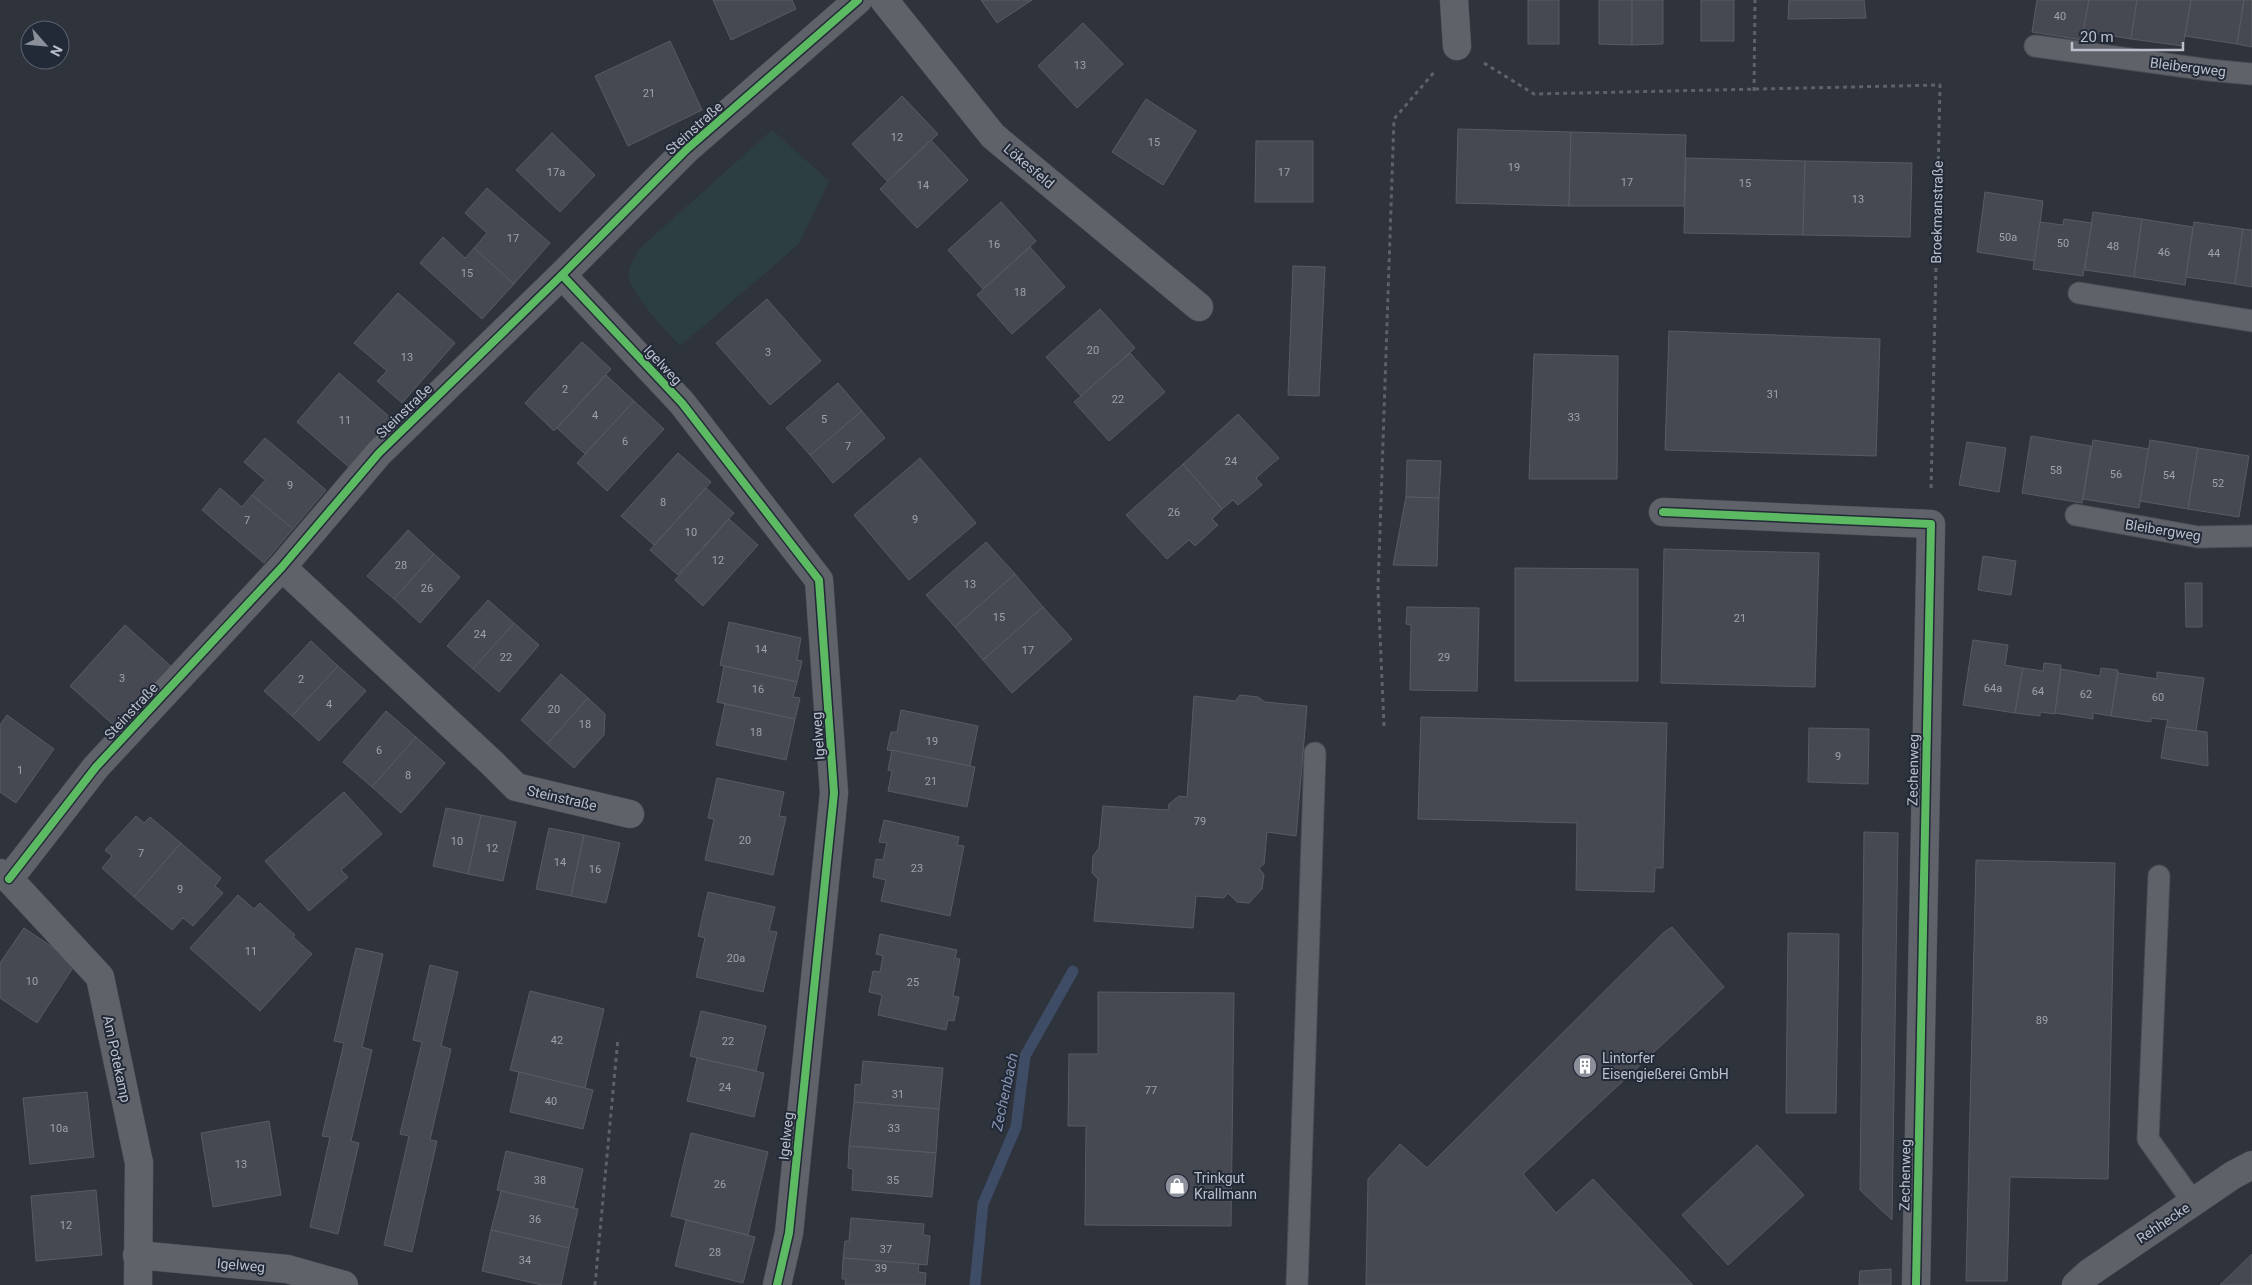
<svg xmlns="http://www.w3.org/2000/svg" width="2252" height="1285" viewBox="0 0 2252 1285" font-family="Roboto,sans-serif">
<style>
.green{fill:#2d3e42}
.lines{fill:none;stroke-linecap:round;stroke-linejoin:round}
.stream{stroke:#3f4c65;stroke-width:11}
.building{fill:#464951;stroke:#585b63}
.lane-casing{stroke:#4b4e55;stroke-width:23}
.street-casing{stroke:#4b4e55;stroke-width:29}
.secondary-casing{stroke:#4b4e55;stroke-width:29}
.path{stroke:#5d6267;stroke-width:3;stroke-dasharray:4 4;stroke-linecap:butt}
.lane{stroke:#60626a;stroke-width:21}
.street{stroke:#60626a;stroke-width:28}
.secondary{stroke:#5e6168;stroke-width:28}
.cycleway-casing{stroke:#222937;stroke-width:11}
.cycleway{stroke:#5cba63;stroke-width:8}
.labels{text-anchor:middle;stroke-width:4;stroke-linejoin:round;paint-order:stroke}
.number-label{font-size:11px;fill:#9ea2ac}
.street-label{font-size:14px;fill:#bbc0cb;stroke:#222937}
.poi-label{font-size:14px;fill:#bbc0cb;stroke:#222937;text-anchor:start}
.water-label{font-size:15px;font-style:italic;fill:#8593b0;stroke:#222937}
</style>
<rect width="100%" height="100%" fill="#2f333c"/>
<path class="green" d="M772,130L829,181L799,244L680,346C666,330 634,298 629,278C627,268 635,257 639,249Z"/>
<g class="lines">
<path class="stream" d="M975,1285L983,1204L1016,1127L1025,1056L1073,971"/>
</g>
<g class="building">
<path d="M713,0H792L796,9L731,40Z"/>
<path d="M981,0H1032L997,23Z"/>
<rect x="1528" y="0" width="31" height="44"/>
<path d="M1599,0H1632V45L1599,44Z"/>
<path d="M1632,0H1663V44L1632,45Z"/>
<rect x="1701" y="0" width="33" height="41"/>
<path d="M1789,0H1864L1866,18L1788,19Z"/>
<path d="M2037,0H2089L2082,40L2032,32Z"/>
<path d="M2089,0H2137L2131,39L2083,31Z"/>
<path d="M2137,0H2191L2183,46L2131,39Z"/>
<path d="M2191,0H2244L2237,44L2185,36Z"/>
<path d="M2244,0H2252V47L2237,44Z"/>
<path d="M1083,23L1123,64L1077,108L1038,66Z"/>
<path d="M670,41L702,110L628,146L595,76Z"/>
<path d="M902,96L938,134L887,181L852,144Z"/>
<path d="M1146,99L1196,131L1163,185L1112,152Z"/>
<path d="M1458,129L1571,132L1569,206L1456,203Z"/>
<path d="M1571,132L1686,135L1684,206H1569Z"/>
<path d="M552,133L595,175L560,212L516,170Z"/>
<path d="M931,140L968,180L917,228L880,189Z"/>
<path d="M1256,141H1313V202H1255Z"/>
<path d="M1686,158L1805,161L1803,235L1684,233Z"/>
<path d="M1805,161L1912,163L1910,237L1803,235Z"/>
<path d="M487,188L550,243L514,284L474,248L487,233L465,213Z"/>
<path d="M1985,192L2043,201L2035,261L1977,252Z"/>
<path d="M1001,202L1036,241L983,289L948,250Z"/>
<path d="M2093,212L2142,219L2134,277L2085,270Z"/>
<path d="M2064,219L2092,223L2083,276L2033,269L2040,222L2063,225Z"/>
<path d="M2142,219L2193,227L2185,285L2134,277Z"/>
<path d="M2194,222L2243,229L2235,284L2186,277Z"/>
<path d="M2243,229L2252,230V287L2235,284Z"/>
<path d="M443,237L465,258L474,248L514,284L482,319L420,263Z"/>
<path d="M1030,247L1065,287L1012,334L977,295Z"/>
<path d="M1293,266L1325,267L1319,396L1288,395Z"/>
<path d="M398,293L455,343L402,403L377,381L387,371L354,343Z"/>
<path d="M767,299L821,361L770,405L716,343Z"/>
<path d="M1100,309L1135,348L1081,396L1046,357Z"/>
<path d="M1669,331L1880,339L1876,456L1665,450Z"/>
<path d="M582,342L611,369L554,431L525,403Z"/>
<path d="M1130,353L1165,392L1109,441L1074,402Z"/>
<path d="M1534,354L1618,356L1617,479H1529Z"/>
<path d="M339,373L392,419L350,468L297,422Z"/>
<path d="M606,375L634,401L585,454L557,428Z"/>
<path d="M838,383L862,411L810,455L786,428Z"/>
<path d="M634,401L664,429L607,491L577,463Z"/>
<path d="M862,411L885,438L833,483L810,455Z"/>
<path d="M1238,414L1279,458L1256,478L1262,485L1238,505L1233,500L1222,509L1183,464Z"/>
<path d="M2031,436L2091,446L2082,503L2022,493Z"/>
<path d="M265,438L326,490L293,529L252,495L265,480L244,462Z"/>
<path d="M2093,440L2149,449L2139,508L2083,499Z"/>
<path d="M2150,440L2198,448L2188,509L2140,501Z"/>
<path d="M1967,442L2006,448L1999,492L1959,485Z"/>
<path d="M2198,448L2249,456L2239,517L2188,509Z"/>
<path d="M678,453L711,482L654,545L621,516Z"/>
<path d="M920,458L976,523L909,580L854,515Z"/>
<path d="M1407,460L1441,461L1439,498L1406,497Z"/>
<path d="M1183,464L1222,509L1212,519L1218,525L1195,546L1189,540L1167,559L1126,515Z"/>
<path d="M220,488L242,507L252,495L293,529L264,563L202,510Z"/>
<path d="M706,488L734,513L678,575L650,550Z"/>
<path d="M1406,497L1439,498L1437,566L1393,565Z"/>
<path d="M729,519L758,545L703,606L675,580Z"/>
<path d="M408,530L434,554L394,599L367,576Z"/>
<path d="M986,542L1015,574L955,627L926,595Z"/>
<path d="M1664,549L1819,553L1815,687L1661,683Z"/>
<path d="M434,554L460,577L420,623L394,599Z"/>
<path d="M1983,556L2016,561L2011,595L1978,590Z"/>
<path d="M1515,568L1638,569V681H1515Z"/>
<path d="M1015,574L1043,607L983,660L955,627Z"/>
<path d="M2185,583H2202V627H2186Z"/>
<path d="M488,600L514,623L473,669L447,646Z"/>
<path d="M1043,607L1072,639L1012,693L983,660Z"/>
<path d="M1407,607L1479,608L1477,691L1410,690L1411,625L1406,624Z"/>
<path d="M729,622L801,638L797,660L802,661L797,682L720,665Z"/>
<path d="M514,623L539,645L499,692L473,669Z"/>
<path d="M125,625L174,669L119,730L70,686Z"/>
<path d="M1973,640L2008,645L2005,665L2023,668L2015,713L1963,705Z"/>
<path d="M311,641L338,666L292,716L264,691Z"/>
<path d="M2044,663L2061,665L2055,714L2040,712V716L2015,713L2023,668L2043,671Z"/>
<path d="M338,666L366,691L319,741L292,716Z"/>
<path d="M724,666L797,682L793,697L800,698L795,719L717,702Z"/>
<path d="M2101,668L2118,670L2111,716L2093,713V719L2055,713L2061,669L2100,676Z"/>
<path d="M2157,672L2204,678L2196,731L2166,727L2168,720L2151,718V722L2111,716L2118,673L2157,679Z"/>
<path d="M561,674L588,698L547,744L521,720Z"/>
<path d="M1240,695L1258,697L1265,702L1307,706L1296,836L1267,832L1264,864L1259,868L1264,875L1262,889L1249,903L1237,902L1228,893L1224,898L1196,896L1193,928L1094,921L1098,879L1092,873L1093,856L1099,848L1103,806L1168,810L1169,804L1179,796L1187,797L1194,696L1235,701Z"/>
<path d="M588,698L605,714L604,735L574,768L547,744Z"/>
<path d="M725,704L795,719L786,760L716,745Z"/>
<path d="M901,710L978,726L970,766L887,750L891,732H897Z"/>
<path d="M386,711L416,737L372,787L343,762Z"/>
<path d="M7,715L54,749L16,803L0,792V725Z"/>
<path d="M1421,717L1667,723L1663,868H1655L1654,892L1576,890L1577,823L1418,819Z"/>
<path d="M2166,727L2207,732L2208,766L2161,758Z"/>
<path d="M1809,728L1869,729L1868,784L1808,782Z"/>
<path d="M416,737L445,763L401,813L372,787Z"/>
<path d="M892,750L975,767L967,807L888,791L892,771L888,770Z"/>
<path d="M717,778L784,792L779,816L786,817L773,875L705,860L714,819L708,818Z"/>
<path d="M344,792L382,834L341,870L348,877L309,911L265,861Z"/>
<path d="M446,808L481,815L468,874L433,866Z"/>
<path d="M481,815L516,822L503,881L468,874Z"/>
<path d="M136,816L144,823L150,817L181,843L134,897L102,868L112,856L105,850Z"/>
<path d="M884,820L959,837L957,845L964,846L950,916L881,901L886,880L873,877L876,859L883,860L887,843L879,842Z"/>
<path d="M549,828L584,835L571,896L536,889Z"/>
<path d="M1864,832L1898,833L1892,1220L1860,1190Z"/>
<path d="M584,835L620,843L606,903L571,896Z"/>
<path d="M181,843L221,878L215,886L223,893L193,926L183,918L172,930L134,897Z"/>
<path d="M1976,860L2115,863L2108,1179L2010,1177L2007,1281H1966Z"/>
<path d="M708,892L775,907L769,931L777,932L763,992L696,977L705,938L698,936Z"/>
<path d="M238,895L254,909L260,903L295,935L293,937L312,954L260,1011L190,948Z"/>
<path d="M1672,927L1724,987L1523,1174L1556,1213L1593,1179L1693,1285H1366L1368,1179L1400,1144L1427,1168L1663,933Z"/>
<path d="M24,928L76,963L37,1023L0,998V963Z"/>
<path d="M1788,933L1839,934L1836,1113H1786Z"/>
<path d="M880,934L957,950L955,958L960,959L953,996L959,997L954,1021L948,1020L946,1030L878,1015L882,995L869,992L873,971L880,972L883,956L876,954Z"/>
<path d="M356,948L383,954L362,1047L372,1050L351,1141L359,1143L338,1234L310,1227L330,1137L322,1136L344,1043L334,1041Z"/>
<path d="M430,965L458,972L441,1046L451,1049L430,1140L437,1141L412,1252L384,1245L409,1136L400,1134L422,1042L413,1040Z"/>
<path d="M530,991L604,1009L585,1088L510,1070Z"/>
<path d="M1098,992L1234,993L1231,1226L1085,1225L1086,1126H1068L1069,1054H1098Z"/>
<path d="M701,1011L766,1026L756,1071L690,1056Z"/>
<path d="M697,1058L764,1073L754,1117L687,1101Z"/>
<path d="M863,1061L943,1068L939,1109L854,1102L855,1084L861,1085Z"/>
<path d="M519,1072L593,1090L583,1129L510,1112Z"/>
<path d="M87,1092L94,1157L30,1164L23,1098Z"/>
<path d="M854,1102L939,1109L936,1153L849,1146Z"/>
<path d="M269,1121L281,1195L213,1207L201,1133Z"/>
<path d="M691,1133L768,1152L748,1235L671,1216Z"/>
<path d="M1757,1145L1804,1195L1728,1265L1682,1215Z"/>
<path d="M849,1146L936,1153L932,1197L852,1190L853,1169L848,1168Z"/>
<path d="M506,1151L583,1169L574,1208L497,1190Z"/>
<path d="M96,1190L102,1255L36,1261L31,1196Z"/>
<path d="M501,1191L578,1209L569,1248L491,1230Z"/>
<path d="M851,1218L924,1224L923,1235L930,1236L927,1265L843,1258L845,1241H849Z"/>
<path d="M686,1220L755,1237L743,1283L675,1266Z"/>
<path d="M491,1230L569,1248L561,1285H542L482,1271Z"/>
<path d="M2252,1254V1285H2220Z"/>
<path d="M843,1258L919,1264L918,1272L926,1273L925,1285H845L846,1279H842Z"/>
<path d="M1891,1269V1285H1859L1860,1271Z"/>
</g>
<g class="lines">
<g class="lane-casing">
<g id="lane">
<path d="M2035,46L2209,70L2252,74"/>
<path d="M2079,293L2252,321"/>
<path d="M2076,515L2198,537L2252,536"/>
<path d="M2159,876L2148,1139L2193,1202"/>
<path d="M1297,1285L1315,753"/>
</g>
</g>
<g class="street-casing">
<g id="street">
<path d="M884,0L993,136L1199,307"/>
<path d="M1454,0L1457,46"/>
<path d="M562,275L682,403L819,580L834,793L789,1233L777,1285"/>
<path d="M1663,512L1931,524L1916,1285"/>
<path d="M282,567L492,763L516,787L630,814"/>
<path d="M0,873L9,879L100,977L139,1163L138,1285"/>
<path d="M9,879L96,767L282,567L379,453L562,275L687,149L858,0"/>
<path d="M137,1255L287,1269L344,1285"/>
</g>
</g>
<g class="secondary-casing">
<path id="secondary" d="M2076,1285L2089,1273L2233,1175L2252,1165"/>
</g>
<g class="path">
<path d="M1484,63L1534,94L1940,85L1931,491"/>
<path d="M1754,91L1755,0"/>
<path d="M1384,726L1378,589L1394,119L1436,70"/>
<path d="M595,1285L618,1038"/>
</g>
<use href="#lane" class="lane"/>
<use href="#street" class="street"/>
<use href="#secondary" class="secondary"/>
<g class="cycleway-casing">
<g id="cycleway">
<path d="M562,275L682,403L819,580L834,793L789,1233L777,1285"/>
<path d="M1663,512L1931,524L1916,1285"/>
<path d="M9,879L96,767L282,567L379,453L562,275L687,149L858,0"/>
</g>
</g>
<use href="#cycleway" class="cycleway"/>
</g>
<defs>
<g id="building-disc" transform="scale(1.25)"><circle r="9.5" fill="#8a8f99" stroke="#222937"/><path d="M-4-6H4V6H1V3H-1V6H-4ZM-2.5-4.3h1.7v1.8h-1.7ZM.8-4.3h1.7v1.8H.8ZM-2.5-1h1.7V.8h-1.7ZM.8-1h1.7V.8H.8Z" fill="#fff"/></g>
<g id="shop-disc" transform="scale(1.25)"><circle r="9.5" fill="#8a8f99" stroke="#222937"/><path d="M-5-2.5h2.3a2.7 3.5 0 0 1 5.4 0H5L5.5 6h-11ZM-1.5-2.5h3a1.5 2.3 0 0 0-3 0Z" fill="#fff"/></g>
</defs>
<g fill-rule="evenodd">
<use href="#building-disc" x="1585" y="1066"/>
<use href="#shop-disc" x="1177" y="1186"/>
</g>
<g class="labels">
<g class="number-label">
<text x="2060" y="20">40</text>
<text x="1080" y="69">13</text>
<text x="649" y="97">21</text>
<text x="897" y="141">12</text>
<text x="1154" y="146">15</text>
<text x="1514" y="171">19</text>
<text x="556" y="176">17a</text>
<text x="1284" y="176">17</text>
<text x="1627" y="186">17</text>
<text x="1745" y="187">15</text>
<text x="923" y="189">14</text>
<text x="1858" y="203">13</text>
<text x="2008" y="241">50a</text>
<text x="513" y="242">17</text>
<text x="2063" y="247">50</text>
<text x="994" y="248">16</text>
<text x="2113" y="250">48</text>
<text x="2164" y="256">46</text>
<text x="2214" y="257">44</text>
<text x="467" y="277">15</text>
<text x="1020" y="296">18</text>
<text x="1093" y="354">20</text>
<text x="768" y="356">3</text>
<text x="407" y="361">13</text>
<text x="565" y="393">2</text>
<text x="1773" y="398">31</text>
<text x="1118" y="403">22</text>
<text x="595" y="419">4</text>
<text x="1574" y="421">33</text>
<text x="824" y="423">5</text>
<text x="345" y="424">11</text>
<text x="625" y="445">6</text>
<text x="848" y="450">7</text>
<text x="1231" y="465">24</text>
<text x="2056" y="474">58</text>
<text x="2116" y="478">56</text>
<text x="2169" y="479">54</text>
<text x="2218" y="487">52</text>
<text x="290" y="489">9</text>
<text x="663" y="506">8</text>
<text x="1174" y="516">26</text>
<text x="915" y="523">9</text>
<text x="247" y="524">7</text>
<text x="691" y="536">10</text>
<text x="718" y="564">12</text>
<text x="401" y="569">28</text>
<text x="970" y="588">13</text>
<text x="427" y="592">26</text>
<text x="999" y="621">15</text>
<text x="1740" y="622">21</text>
<text x="480" y="638">24</text>
<text x="761" y="653">14</text>
<text x="1028" y="654">17</text>
<text x="506" y="661">22</text>
<text x="1444" y="661">29</text>
<text x="122" y="682">3</text>
<text x="301" y="683">2</text>
<text x="1993" y="692">64a</text>
<text x="758" y="693">16</text>
<text x="2038" y="695">64</text>
<text x="2086" y="698">62</text>
<text x="2158" y="701">60</text>
<text x="329" y="708">4</text>
<text x="554" y="713">20</text>
<text x="585" y="728">18</text>
<text x="756" y="736">18</text>
<text x="932" y="745">19</text>
<text x="379" y="754">6</text>
<text x="1838" y="760">9</text>
<text x="20" y="774">1</text>
<text x="408" y="779">8</text>
<text x="931" y="785">21</text>
<text x="1200" y="825">79</text>
<text x="745" y="844">20</text>
<text x="457" y="845">10</text>
<text x="492" y="852">12</text>
<text x="141" y="857">7</text>
<text x="560" y="866">14</text>
<text x="917" y="872">23</text>
<text x="595" y="873">16</text>
<text x="180" y="893">9</text>
<text x="251" y="955">11</text>
<text x="736" y="962">20a</text>
<text x="32" y="985">10</text>
<text x="913" y="986">25</text>
<text x="2042" y="1024">89</text>
<text x="557" y="1044">42</text>
<text x="728" y="1045">22</text>
<text x="725" y="1091">24</text>
<text x="1151" y="1094">77</text>
<text x="898" y="1098">31</text>
<text x="551" y="1105">40</text>
<text x="59" y="1132">10a</text>
<text x="894" y="1132">33</text>
<text x="241" y="1168">13</text>
<text x="540" y="1184">38</text>
<text x="893" y="1184">35</text>
<text x="720" y="1188">26</text>
<text x="535" y="1223">36</text>
<text x="66" y="1229">12</text>
<text x="886" y="1253">37</text>
<text x="715" y="1256">28</text>
<text x="525" y="1264">34</text>
<text x="881" y="1272">39</text>
</g>
<g class="street-label">
<text transform="translate(2188 67) rotate(7)" y="5">Bleibergweg</text>
<text transform="translate(694 128) rotate(-42)" y="5">Steinstraße</text>
<text transform="translate(1029 166) rotate(40)" y="5">Lökesfeld</text>
<text transform="translate(1937 212) rotate(-89)" y="5">Broekmanstraße</text>
<text transform="translate(663 365) rotate(47)" y="5">Igelweg</text>
<text transform="translate(404 411) rotate(-44)" y="5">Steinstraße</text>
<text transform="translate(2163 530) rotate(9)" y="5">Bleibergweg</text>
<text transform="translate(131 711) rotate(-47)" y="5">Steinstraße</text>
<text transform="translate(818 736) rotate(-94)" y="5">Igelweg</text>
<text transform="translate(1913 770) rotate(-89)" y="5">Zechenweg</text>
<text transform="translate(562 798) rotate(13)" y="5">Steinstraße</text>
<text transform="translate(117 1059) rotate(78)" y="5">Am Potekamp</text>
<text transform="translate(786 1136) rotate(-84)" y="5">Igelweg</text>
<text transform="translate(1905 1175) rotate(-89)" y="5">Zechenweg</text>
<text transform="translate(2163 1223) rotate(-34)" y="5">Rehhecke</text>
<text transform="translate(241 1265) rotate(5)" y="5">Igelweg</text>
</g>
<g class="poi-label">
<text x="1602" y="1063">Lintorfer<tspan x="1602" dy="16">Eisengießerei GmbH</tspan></text>
<text x="1194" y="1183">Trinkgut<tspan x="1194" dy="16">Krallmann</tspan></text>
</g>
<g class="water-label">
<text transform="translate(1005 1092) rotate(-78)" y="5">Zechenbach</text>
</g>
</g>
<g transform="translate(45 45) rotate(117)"><circle r="24" fill="#222937" stroke="#5f6572"/>
<path d="M0-4L9 19L0 12L-9 19Z" fill="#8a8f99"/>
<text y="-8" font-size="14" font-weight="bold" text-anchor="middle" fill="#bbc0cb">N</text>
</g>
<path d="M2072 42v8h111v-8" fill="none" stroke="#bbc0cb" stroke-width="2.5"/>
<text x="2080" y="42" font-size="15" fill="#bbc0cb" stroke="#222937" stroke-width="4" paint-order="stroke">20 m</text>
</svg>
